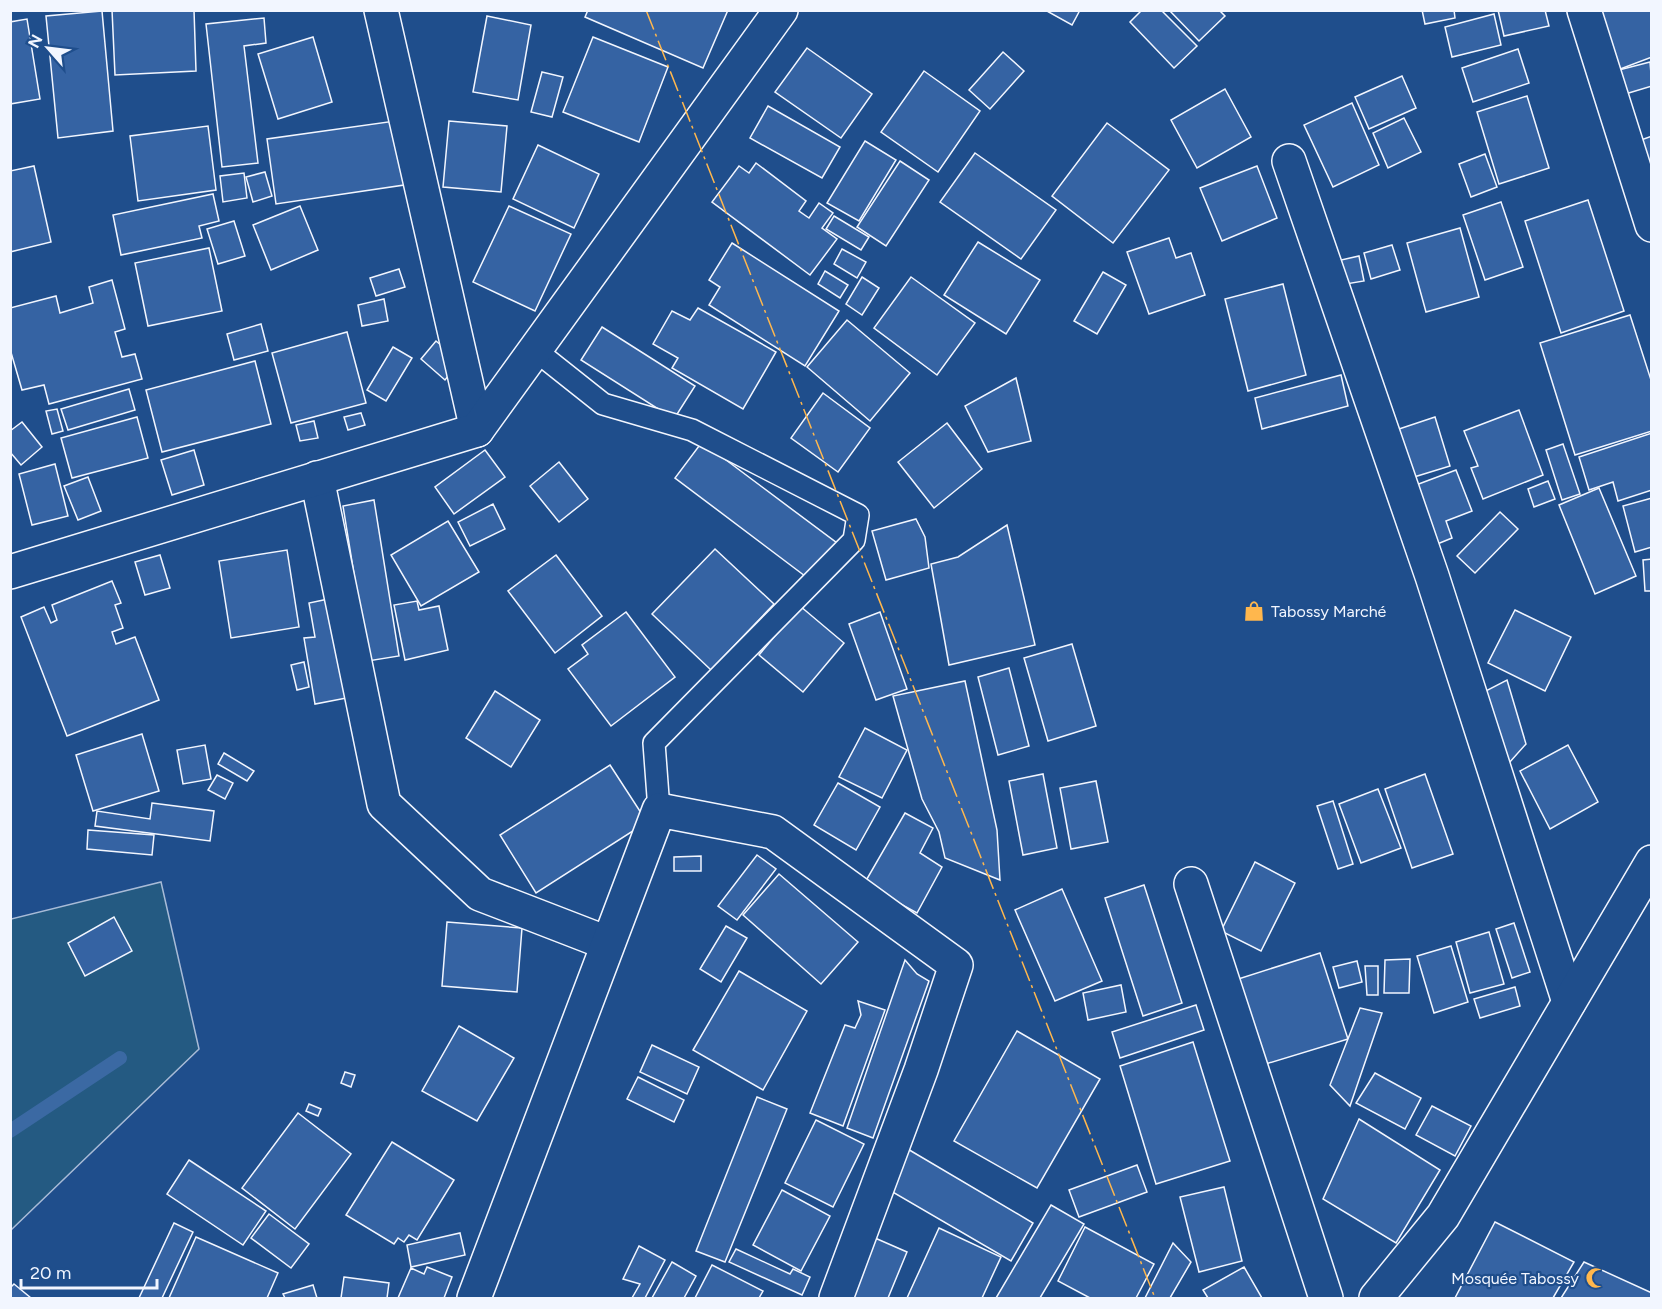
<svg xmlns="http://www.w3.org/2000/svg" width="1662" height="1309" viewBox="0 0 1662 1309" font-family="Figtree,sans-serif">
<style>
.green{fill:#245a82;stroke:#a8bbd7;stroke-width:1.5}
.lines{fill:none;stroke-linecap:round;stroke-linejoin:round}
.stream{stroke:#3b69a3;stroke-width:14}
.building{fill:#3563a3;stroke:#f2f6ff;stroke-width:1.5}
.service-casing{stroke:#f2f6ff;stroke-width:24}
.minor-casing{stroke:#f2f6ff;stroke-width:36}
.service{stroke:#1f4e8c;stroke-width:21}
.minor{stroke:#1f4e8c;stroke-width:33}
.power{stroke:#ffb74d;stroke-width:1.5;stroke-dasharray:21 4.5 3 4.5;stroke-linecap:butt}
.labels{text-anchor:middle;stroke-width:4.5;stroke-linejoin:round;paint-order:stroke}
.poi-label{font-size:16px;fill:#f2f6ff;stroke:#1f4e8c;text-anchor:start}
</style>
<rect width="100%" height="100%" fill="#1f4e8c"/>
<path class="green" d="M161,882L199,1049L11,1230V919Z"/>
<g class="lines">
<path class="stream" d="M10,1131L120,1058"/>
</g>
<g class="building">
<path d="M112,10H194L196,71L115,75Z"/>
<path d="M588,10H728L703,68L585,17Z"/>
<path d="M1045,10H1080L1072,25Z"/>
<path d="M1142,10H1161L1197,46L1174,68L1130,22Z"/>
<path d="M1169,10H1219L1225,16L1199,41Z"/>
<path d="M1422,10H1454L1455,18L1425,24Z"/>
<path d="M1498,10H1545L1549,26L1504,36Z"/>
<path d="M1592,10H1652V57L1615,71Z"/>
<path d="M102,11L113,131L58,138L46,16Z"/>
<path d="M1494,14L1501,45L1452,57L1445,27Z"/>
<path d="M487,16L531,25L518,100L473,92Z"/>
<path d="M264,18L266,43L244,46L258,163L222,167L206,24Z"/>
<path d="M27,19L40,99L10,104V22Z"/>
<path d="M313,37L332,102L278,119L258,54Z"/>
<path d="M593,37L668,67L639,142L563,112Z"/>
<path d="M807,48L872,94L841,138L775,92Z"/>
<path d="M1518,49L1529,83L1473,102L1462,68Z"/>
<path d="M1003,52L1024,71L990,109L969,90Z"/>
<path d="M1650,62L1652,86L1622,95L1615,71Z"/>
<path d="M924,71L980,111L938,172L881,132Z"/>
<path d="M542,72L563,77L552,117L531,112Z"/>
<path d="M1402,76L1416,108L1369,129L1355,97Z"/>
<path d="M1225,89L1251,137L1197,168L1171,120Z"/>
<path d="M1527,96L1549,168L1499,184L1477,112Z"/>
<path d="M1352,103L1379,165L1333,187L1304,125Z"/>
<path d="M768,106L840,147L822,178L750,138Z"/>
<path d="M1404,118L1421,152L1388,168L1373,133Z"/>
<path d="M395,121L404,185L276,204L267,139Z"/>
<path d="M449,121L507,126L501,192L443,187Z"/>
<path d="M1107,123L1169,170L1113,243L1052,196Z"/>
<path d="M208,126L216,190L138,201L130,136Z"/>
<path d="M1652,136V202L1630,144Z"/>
<path d="M865,141L896,160L859,221L827,203Z"/>
<path d="M538,145L599,174L574,228L513,199Z"/>
<path d="M975,153L1056,210L1021,259L940,202Z"/>
<path d="M1485,154L1497,187L1471,197L1459,164Z"/>
<path d="M900,161L929,180L886,246L857,227Z"/>
<path d="M756,163L806,201L799,211L809,218L819,203L833,213L822,228L837,239L810,275L712,202L739,166L749,173Z"/>
<path d="M34,166L51,242L10,252V171Z"/>
<path d="M1257,166L1277,218L1222,241L1200,188Z"/>
<path d="M265,172L272,196L253,202L246,177Z"/>
<path d="M244,173L247,198L223,202L220,176Z"/>
<path d="M213,194L219,221L199,226L202,238L121,255L113,215Z"/>
<path d="M1588,200L1624,311L1561,333L1525,221Z"/>
<path d="M1501,202L1523,267L1485,280L1463,215Z"/>
<path d="M300,206L318,250L271,270L253,225Z"/>
<path d="M509,206L571,234L535,311L473,282Z"/>
<path d="M834,216L869,237L861,250L826,229Z"/>
<path d="M234,221L245,256L218,264L207,229Z"/>
<path d="M1460,228L1479,297L1426,312L1407,243Z"/>
<path d="M1169,238L1176,258L1191,253L1205,295L1149,314L1127,252Z"/>
<path d="M978,242L1040,280L1006,334L944,295Z"/>
<path d="M732,243L839,311L805,366L709,305L720,287L709,280Z"/>
<path d="M1392,245L1400,270L1371,279L1364,253Z"/>
<path d="M209,248L222,311L148,326L135,263Z"/>
<path d="M842,249L866,262L857,278L834,264Z"/>
<path d="M1359,256L1364,281L1346,284L1341,260Z"/>
<path d="M399,269L405,287L376,296L370,278Z"/>
<path d="M825,271L848,285L840,298L818,284Z"/>
<path d="M1103,272L1126,285L1097,334L1074,321Z"/>
<path d="M862,277L879,288L862,315L846,304Z"/>
<path d="M911,277L975,323L937,375L874,328Z"/>
<path d="M112,280L125,329L115,332L122,357L135,354L142,379L49,404L44,385L22,390L10,349V308L56,296L60,313L93,303L89,287Z"/>
<path d="M1283,284L1306,375L1248,391L1225,299Z"/>
<path d="M384,299L388,321L362,326L358,305Z"/>
<path d="M698,308L776,352L743,409L672,368L678,358L653,344L672,311L690,320Z"/>
<path d="M1630,315L1652,383V431L1575,455L1540,343Z"/>
<path d="M847,320L910,373L870,421L807,367Z"/>
<path d="M261,324L268,351L234,360L227,334Z"/>
<path d="M602,327L695,386L674,419L581,360Z"/>
<path d="M347,332L366,403L291,423L272,353Z"/>
<path d="M436,341L460,361L445,380L421,359Z"/>
<path d="M393,347L412,358L386,401L367,390Z"/>
<path d="M255,361L271,424L162,452L146,390Z"/>
<path d="M1341,375L1348,406L1262,429L1255,398Z"/>
<path d="M1016,378L1031,441L988,452L965,406Z"/>
<path d="M129,389L135,410L68,430L61,409Z"/>
<path d="M823,393L870,428L838,472L791,438Z"/>
<path d="M57,409L63,431L52,434L46,411Z"/>
<path d="M1519,410L1543,475L1483,499L1471,468L1478,466L1464,431Z"/>
<path d="M361,413L365,425L348,430L344,417Z"/>
<path d="M137,417L148,458L72,478L61,438Z"/>
<path d="M1435,417L1450,466L1414,477L1399,429Z"/>
<path d="M314,421L318,438L300,441L296,425Z"/>
<path d="M22,422L42,447L21,465L10,452V431Z"/>
<path d="M947,423L982,469L934,508L898,462Z"/>
<path d="M1652,433V490L1618,501L1613,482L1589,490L1579,457Z"/>
<path d="M702,442L837,543L809,579L675,478Z"/>
<path d="M1563,444L1580,494L1562,500L1546,450Z"/>
<path d="M194,450L204,485L172,495L161,460Z"/>
<path d="M485,450L505,477L454,514L435,487Z"/>
<path d="M559,462L588,499L559,522L530,486Z"/>
<path d="M55,464L68,516L32,525L19,474Z"/>
<path d="M1456,470L1472,511L1446,521L1452,538L1430,547L1408,488Z"/>
<path d="M88,477L101,511L78,520L64,486Z"/>
<path d="M1548,481L1555,499L1534,507L1528,489Z"/>
<path d="M1599,488L1636,576L1595,594L1559,505Z"/>
<path d="M1652,498V547L1635,552L1623,506Z"/>
<path d="M374,500L399,656L368,661L343,506Z"/>
<path d="M493,504L505,529L470,546L458,522Z"/>
<path d="M1500,512L1518,529L1475,573L1457,556Z"/>
<path d="M916,519L925,537L929,568L886,580L872,531Z"/>
<path d="M448,521L479,572L421,606L391,555Z"/>
<path d="M1007,525L1035,645L949,665L931,564L958,557Z"/>
<path d="M715,549L774,604L711,670L652,614Z"/>
<path d="M287,550L299,627L231,638L219,561Z"/>
<path d="M160,555L170,588L145,595L135,562Z"/>
<path d="M556,555L602,616L555,653L508,591Z"/>
<path d="M1652,559V591H1645L1643,560Z"/>
<path d="M112,581L121,603L115,605L123,628L112,632L116,644L135,637L159,700L67,736L21,617L44,607L51,623L57,620L52,605Z"/>
<path d="M333,598L357,696L315,704L304,638L315,637L309,603Z"/>
<path d="M417,601L419,610L439,606L448,650L405,660L394,605Z"/>
<path d="M800,606L844,643L803,692L759,655Z"/>
<path d="M1515,610L1571,637L1545,691L1488,663Z"/>
<path d="M626,612L675,677L611,726L568,669L588,654L582,645Z"/>
<path d="M880,612L907,689L876,700L849,624Z"/>
<path d="M1072,644L1096,726L1048,741L1024,658Z"/>
<path d="M304,662L309,687L297,690L291,665Z"/>
<path d="M1009,668L1029,746L998,755L978,677Z"/>
<path d="M1507,680L1526,744L1500,773L1474,697Z"/>
<path d="M965,681L997,830L1000,880L945,858L939,832L922,799L893,696Z"/>
<path d="M495,691L540,720L511,767L466,738Z"/>
<path d="M865,728L907,750L882,798L839,777Z"/>
<path d="M142,734L159,791L93,811L76,755Z"/>
<path d="M205,745L211,779L183,784L177,750Z"/>
<path d="M1568,745L1598,802L1550,829L1520,771Z"/>
<path d="M224,753L254,771L247,781L218,764Z"/>
<path d="M610,765L647,822L536,893L500,835Z"/>
<path d="M1043,774L1057,848L1023,855L1009,781Z"/>
<path d="M1425,774L1453,854L1412,868L1385,789Z"/>
<path d="M217,775L233,783L225,799L208,790Z"/>
<path d="M1096,781L1108,842L1071,849L1060,788Z"/>
<path d="M838,783L880,807L856,850L814,825Z"/>
<path d="M1378,789L1401,848L1361,863L1339,804Z"/>
<path d="M1333,801L1353,864L1338,869L1317,806Z"/>
<path d="M152,803L214,811L210,841L95,826L97,811L150,819Z"/>
<path d="M905,813L933,828L920,853L942,867L917,913L864,884Z"/>
<path d="M88,830L154,835L152,855L87,849Z"/>
<path d="M757,855L776,869L737,920L718,906Z"/>
<path d="M701,856V871H674V857Z"/>
<path d="M1255,862L1295,883L1261,951L1221,931Z"/>
<path d="M779,874L858,942L821,984L743,915Z"/>
<path d="M1144,885L1182,1003L1143,1016L1105,898Z"/>
<path d="M1062,889L1102,981L1055,1001L1015,910Z"/>
<path d="M114,917L132,951L85,976L68,943Z"/>
<path d="M447,922L522,928L517,992L442,986Z"/>
<path d="M1514,923L1530,972L1512,978L1496,929Z"/>
<path d="M726,926L747,938L721,982L700,969Z"/>
<path d="M1489,932L1504,984L1470,993L1456,942Z"/>
<path d="M1451,946L1468,1002L1434,1013L1417,956Z"/>
<path d="M1320,953L1348,1039L1259,1066L1232,981Z"/>
<path d="M1410,959L1409,993H1384L1385,960Z"/>
<path d="M905,960L917,974L929,981L873,1138L847,1128Z"/>
<path d="M1357,961L1362,982L1339,988L1333,967Z"/>
<path d="M1365,966H1378V995H1367Z"/>
<path d="M739,971L807,1011L763,1090L693,1050Z"/>
<path d="M1121,985L1126,1012L1088,1020L1083,993Z"/>
<path d="M1515,987L1520,1006L1480,1018L1474,999Z"/>
<path d="M858,1001L885,1010L843,1126L810,1113L845,1025L855,1028L861,1015Z"/>
<path d="M1196,1005L1204,1030L1120,1058L1112,1032Z"/>
<path d="M1360,1008L1382,1013L1350,1106L1330,1085Z"/>
<path d="M459,1026L514,1058L477,1121L422,1091Z"/>
<path d="M1017,1031L1100,1079L1037,1188L954,1141Z"/>
<path d="M1193,1042L1230,1161L1156,1184L1120,1066Z"/>
<path d="M652,1045L699,1067L687,1094L640,1072Z"/>
<path d="M345,1072L355,1075L351,1087L341,1083Z"/>
<path d="M1375,1073L1421,1098L1405,1129L1356,1103Z"/>
<path d="M638,1077L684,1100L674,1122L627,1099Z"/>
<path d="M757,1097L787,1109L725,1262L696,1251Z"/>
<path d="M309,1104L321,1109L318,1116L306,1111Z"/>
<path d="M1432,1106L1471,1126L1455,1156L1416,1135Z"/>
<path d="M298,1113L351,1154L295,1229L242,1188Z"/>
<path d="M1359,1119L1440,1170L1396,1243L1323,1199Z"/>
<path d="M816,1120L864,1144L833,1207L785,1183Z"/>
<path d="M392,1142L454,1180L417,1240L409,1235L404,1242L398,1238L394,1244L346,1215Z"/>
<path d="M906,1148L1033,1223L1011,1261L884,1187Z"/>
<path d="M189,1160L266,1211L243,1245L167,1194Z"/>
<path d="M1137,1165L1147,1192L1079,1217L1069,1190Z"/>
<path d="M1224,1187L1242,1261L1199,1272L1180,1197Z"/>
<path d="M782,1190L830,1216L801,1271L753,1245Z"/>
<path d="M1051,1205L1084,1224L1040,1298H996Z"/>
<path d="M269,1214L309,1244L291,1268L251,1238Z"/>
<path d="M1495,1222L1574,1262L1553,1298H1455Z"/>
<path d="M174,1223L193,1232L162,1298H139Z"/>
<path d="M1085,1227L1154,1264L1136,1298H1090L1058,1281Z"/>
<path d="M939,1228L1001,1257L982,1298H907Z"/>
<path d="M460,1233L465,1255L411,1267L407,1245Z"/>
<path d="M196,1237L278,1273L267,1298H169Z"/>
<path d="M875,1238L907,1252L888,1298H850Z"/>
<path d="M1173,1243L1191,1262L1170,1298H1145Z"/>
<path d="M639,1246L665,1260L645,1298H632L640,1284L623,1279Z"/>
<path d="M736,1249L790,1274L793,1269L810,1277L802,1295L729,1262Z"/>
<path d="M672,1262L696,1276L684,1298H652Z"/>
<path d="M1584,1262L1652,1293V1298H1561Z"/>
<path d="M712,1265L763,1291L759,1298H695Z"/>
<path d="M427,1267L452,1277L444,1298H398L411,1268L424,1274Z"/>
<path d="M1244,1267L1262,1298H1208L1203,1290Z"/>
<path d="M344,1277L389,1283L387,1298H341Z"/>
<path d="M14,1284L31,1298H10V1288Z"/>
<path d="M313,1285L317,1298H285L283,1294Z"/>
</g>
<g class="lines">
<g class="service-casing">
<path id="service" d="M535,350L603,404L692,430L858,515L854,540L654,743L659,810"/>
</g>
<g class="minor-casing">
<g id="minor">
<path d="M381,10L477,430"/>
<path d="M1584,10L1652,225"/>
<path d="M1289,161L1432,576L1569,1002"/>
<path d="M317,478L384,804L480,894L607,943"/>
<path d="M10,572L477,430L781,10"/>
<path d="M1191,884L1326,1298"/>
<path d="M474,1298L659,810L773,832L956,965L921,1070L836,1298"/>
<path d="M1376,1298L1443,1216L1652,862"/>
</g>
</g>
<use href="#service" class="service"/>
<use href="#minor" class="minor"/>
<path class="power" d="M646,10L1155,1298"/>
</g>
<defs>
<g id="shop-bare" transform="scale(1.62)"><path d="M-5-2.5h2.3a2.7 3.5 0 0 1 5.4 0H5L5.5 6h-11ZM-1.5-2.5h3a1.5 2.3 0 0 0-3 0Z" fill="#ffb74d" stroke="#1f4e8c" stroke-width="2.5" paint-order="stroke"/></g>
<g id="mosque-bare" transform="scale(1.62)"><path d="M3.5-4.9A6 6 0 1 0 3.5 4.9A5 5 0 1 1 3.5-4.9Z" fill="#ffb74d" stroke="#1f4e8c" stroke-width="2.5" paint-order="stroke"/></g>
</defs>
<g fill-rule="evenodd">
<use href="#shop-bare" x="1254" y="611"/>
<use href="#mosque-bare" x="1596" y="1278"/>
</g>
<g class="labels">
<g class="poi-label">
<text x="1271" y="617">Tabossy Marché</text>
<text x="1579" y="1284" text-anchor="end">Mosquée Tabossy</text>
</g>
</g>
<rect width="1662" height="1309" fill="none" stroke="#f2f6ff" stroke-width="24"/>
<g transform="translate(48 48) rotate(298)" stroke="#1f4e8c" stroke-width="4.5" paint-order="stroke">
<path d="M0-4.5L10 22L0 15L-10 22Z" fill="#f2f6ff"/>
<text y="-9" font-size="16" font-weight="bold" text-anchor="middle" fill="#f2f6ff">N</text>
</g>
<path d="M21 1279v9h136v-9" fill="none" stroke="#f2f6ff" stroke-width="3"/>
<text x="30" y="1279" font-size="18" fill="#f2f6ff" stroke="#1f4e8c" stroke-width="4.5" paint-order="stroke">20 m</text>
</svg>
